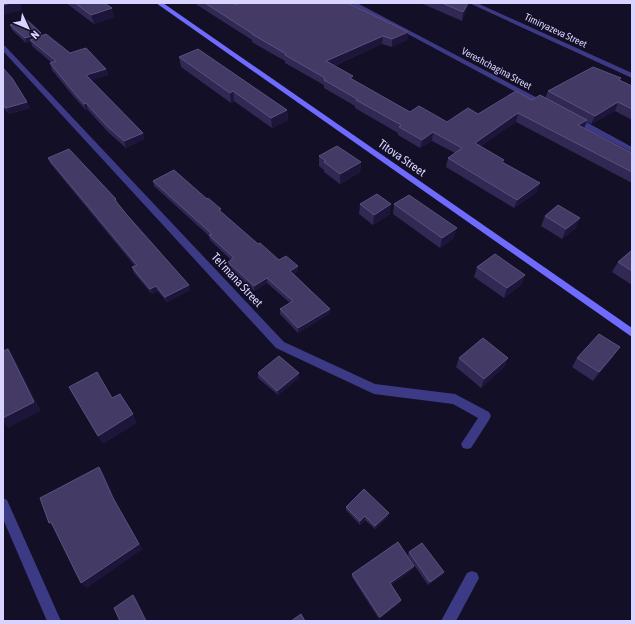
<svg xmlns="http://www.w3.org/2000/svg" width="635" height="624" viewBox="0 0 635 624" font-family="'Asap Condensed',sans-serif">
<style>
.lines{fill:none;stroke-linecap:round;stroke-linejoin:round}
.street{fill:#3d3a85;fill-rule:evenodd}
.secondary{fill:#6f6bff;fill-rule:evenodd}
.wall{fill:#312854}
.shaded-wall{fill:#1d163a}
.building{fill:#433a66;stroke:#5a527e}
.labels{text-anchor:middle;stroke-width:3.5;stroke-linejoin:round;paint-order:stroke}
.far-street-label{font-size:10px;fill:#d9d4ff;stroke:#130f26}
.street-label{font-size:12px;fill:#d9d4ff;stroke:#130f26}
</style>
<rect width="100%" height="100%" fill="#130f26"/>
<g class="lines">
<g class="street">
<path d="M350,3H357L549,104L548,106H542Z"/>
<path d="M469,3H477L632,73V78Z"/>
<path d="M3,45L5,46L284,342L375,384L455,394L489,412L491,416L489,420L471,448L467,449L463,448L461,444L478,418L453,404L374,394L276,348L3,51Z"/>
<path d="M571,117H577L632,147V152L571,121Z"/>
<path d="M3,498L7,500L61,621H47L3,519Z"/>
<path d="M472,571L477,573L479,578L456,621H441L467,573Z"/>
</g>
<path class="secondary" d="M156,3H163L632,328V337Z"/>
</g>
<g class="wall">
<path d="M66,3H104L114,17L94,24Z"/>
<path d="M194,3H233L236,5L408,32L407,40L392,47L382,44L334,66L353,80L410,112L447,122L532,100L545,98L548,91L620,81L632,86V120L615,111L591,124L587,122L584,128L632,153V183L516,122L481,146L503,163L537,192L514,208L446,167L448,158L455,153L432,141L420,148L398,135V133L355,108V106L324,88V85L285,63V61L252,42V40Z"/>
<path d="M423,3H469L462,21L423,4Z"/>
<path d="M10,25L42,35L70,53L106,69L108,75L91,80L143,133L144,139L126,148L108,132L88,110H86L74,97L52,70L50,63H52L32,46L31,42L26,43L12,30Z"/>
<path d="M179,57L287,110L288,120L272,128L234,101L231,103L181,67Z"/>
<path d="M3,68L30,108L9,114L3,107Z"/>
<path d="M319,156L361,162L360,172L340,184L324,172V170L319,166Z"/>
<path d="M48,158L116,199L117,203L127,215L190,290L167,302L158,291L152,294L134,273L132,267L135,266L50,163Z"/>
<path d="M153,181L221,212L258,244L279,260L298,266V271L294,274L330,309L329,314L298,333L280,314V309L290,303L267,283L254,291L229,267L228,262L231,260L210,240L209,236L154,186Z"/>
<path d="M360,204L390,214L373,225L359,214Z"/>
<path d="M394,204L454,238L440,248L393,214Z"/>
<path d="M545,216L576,228L562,239L541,226Z"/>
<path d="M632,250V285L612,272L618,262Z"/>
<path d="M477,267L525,275L521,285L504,298L474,277Z"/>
<path d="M614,356L593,381L572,367L577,358Z"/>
<path d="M459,358H508L504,367L481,388L456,367Z"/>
<path d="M258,373L299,378L278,395L258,378Z"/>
<path d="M346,507L388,516L375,529L365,520L360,525L346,510Z"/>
<path d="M409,552L444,572L442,575L428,585L408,556Z"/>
<path d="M414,566L413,569L391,585L401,600L400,603L379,619L352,577V574Z"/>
</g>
<g class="shaded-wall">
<path d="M10,3H20L23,10L4,15L3,12V5Z"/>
<path d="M468,3H469V5L462,21L463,12Z"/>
<path d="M112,8L114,17L94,24L91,15Z"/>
<path d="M408,32L407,40L392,47V39Z"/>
<path d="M41,33L43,38L30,40L31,42L26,43L25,38Z"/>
<path d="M383,36L382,44L326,69V61Z"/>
<path d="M106,69L108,75L88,82L86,75Z"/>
<path d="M233,91L234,101L231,103L230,93Z"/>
<path d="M27,102L30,108L9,114L6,108Z"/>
<path d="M618,102L615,111L591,124L595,116Z"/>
<path d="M86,103L88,110H86L84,104Z"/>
<path d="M287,110L288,120L272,128L271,118Z"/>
<path d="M518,113L516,122L473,152L475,143Z"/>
<path d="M587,120L584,128L578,125Z"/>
<path d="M433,132L432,141L420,148L422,140Z"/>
<path d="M143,133L144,139L126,148L124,141Z"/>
<path d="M361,162L360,172L340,184V174Z"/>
<path d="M540,183L537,192L514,208L517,200Z"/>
<path d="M391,204L390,214L373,225L374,215Z"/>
<path d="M580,218L576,228L562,239L566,229Z"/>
<path d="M457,228L454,238L440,248L442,238Z"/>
<path d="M298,266V271L290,276V271Z"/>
<path d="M525,275L521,285L504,298L507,288Z"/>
<path d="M267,278V283L254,291V286Z"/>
<path d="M189,285L190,290L167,302L165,297Z"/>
<path d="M156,286L158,291L152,294L150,289Z"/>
<path d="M330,309L329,314L298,333V328Z"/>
<path d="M620,347L614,356L593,381L599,372Z"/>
<path d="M8,349L14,358L41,411L8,428L3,422Z"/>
<path d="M508,358L504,367L481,388L484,379Z"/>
<path d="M299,373V378L278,395L277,391Z"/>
<path d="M133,414L137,423L103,444L98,436Z"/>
<path d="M99,467L104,474L117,504L143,549L87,588L81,583L113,498Z"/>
<path d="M389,513L388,516L375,529V526Z"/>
<path d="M365,516V520L360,525V521Z"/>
<path d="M51,522L55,528L49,523Z"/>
<path d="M414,566L413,569L389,586L390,583Z"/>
<path d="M444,572L442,575L428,585L430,582Z"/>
<path d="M133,595L136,598L147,621H146Z"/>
<path d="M401,600L400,603L379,619L380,617Z"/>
</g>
<g class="building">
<path d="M3,3H10L3,5Z"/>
<path d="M75,3H104L112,8L91,15Z"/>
<path d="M205,3H233L236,5L240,3H348L408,32L392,39L383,36L326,61L353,76L350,78L410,112L419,106L447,122L468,108L478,114L516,91L532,100L540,95L587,120L578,125L632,153V172L518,113L475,143L504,160L502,162L540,183L517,200L448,158L462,148L433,132L422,140L399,127L401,125L356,100L357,99L324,80L325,78L285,55L286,54L252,34H253Z"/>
<path d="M442,3H468L463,12Z"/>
<path d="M26,19L41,33L25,38L10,25Z"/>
<path d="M46,34L70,53L86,48L106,69L86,75L143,133L124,141L106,125L86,103L84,104L72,90L50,63L56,61L30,40Z"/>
<path d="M198,49L287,110L271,118L233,91L230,93L179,57Z"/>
<path d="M593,67L621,78L619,80L632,86V109L618,102L595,116L548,91Z"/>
<path d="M3,68L12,78L27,102L6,108L3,104Z"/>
<path d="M337,146L361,162L340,174L324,162L326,161L319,156Z"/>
<path d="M69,149L116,199L115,200L127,215L189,285L165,297L156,286L150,289L132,267L137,265L48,158Z"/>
<path d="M174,170L207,199L208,198L221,209L219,210L258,244L260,243L279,260L286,256L298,266L290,271L330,309L298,328L280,309L293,301L267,278L254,286L228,262L234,258L209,235L212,234L153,181Z"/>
<path d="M377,194L391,204L374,215L360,204Z"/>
<path d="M409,195L457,228L442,238L394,204Z"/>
<path d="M558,205L580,218L566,229L545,216Z"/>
<path d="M632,250V271L618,262Z"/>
<path d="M495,254L525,275L507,288L477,267Z"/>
<path d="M599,334L620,347L599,372L577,358Z"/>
<path d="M483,338L508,358L484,379L459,358Z"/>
<path d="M8,349L34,402L3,418V351Z"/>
<path d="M279,356L299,373L277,391L258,373Z"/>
<path d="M97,372L112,398L120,394L133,414L98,436L69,387Z"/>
<path d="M99,467L113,498L139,544L81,583L51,522L49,523L40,498Z"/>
<path d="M364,489L389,513L375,526L365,516L360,521L346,507Z"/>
<path d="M398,542L414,566L390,583L401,600L380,617L352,574Z"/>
<path d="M422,543L444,572L430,582L409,552Z"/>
<path d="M133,595L146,621H120L114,608Z"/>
<path d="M301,614L305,621H291Z"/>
</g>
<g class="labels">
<g class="far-street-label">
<text transform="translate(556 30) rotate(25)" y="4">Timiryazeva Street</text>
<text transform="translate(497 68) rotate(28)" y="4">Vereshchagina Street</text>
</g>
<g class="street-label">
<text transform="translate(402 158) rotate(35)" y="4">Titova Street</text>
<text transform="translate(237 280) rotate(47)" y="4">Tel'mana Street</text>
</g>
</g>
<rect width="635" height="624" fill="none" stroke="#d9d4ff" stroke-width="8"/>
<g transform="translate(28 28) rotate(134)" stroke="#130f26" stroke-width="3" paint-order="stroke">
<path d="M0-3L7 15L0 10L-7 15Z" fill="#d9d4ff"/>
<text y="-6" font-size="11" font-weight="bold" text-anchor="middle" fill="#d9d4ff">N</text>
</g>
</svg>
